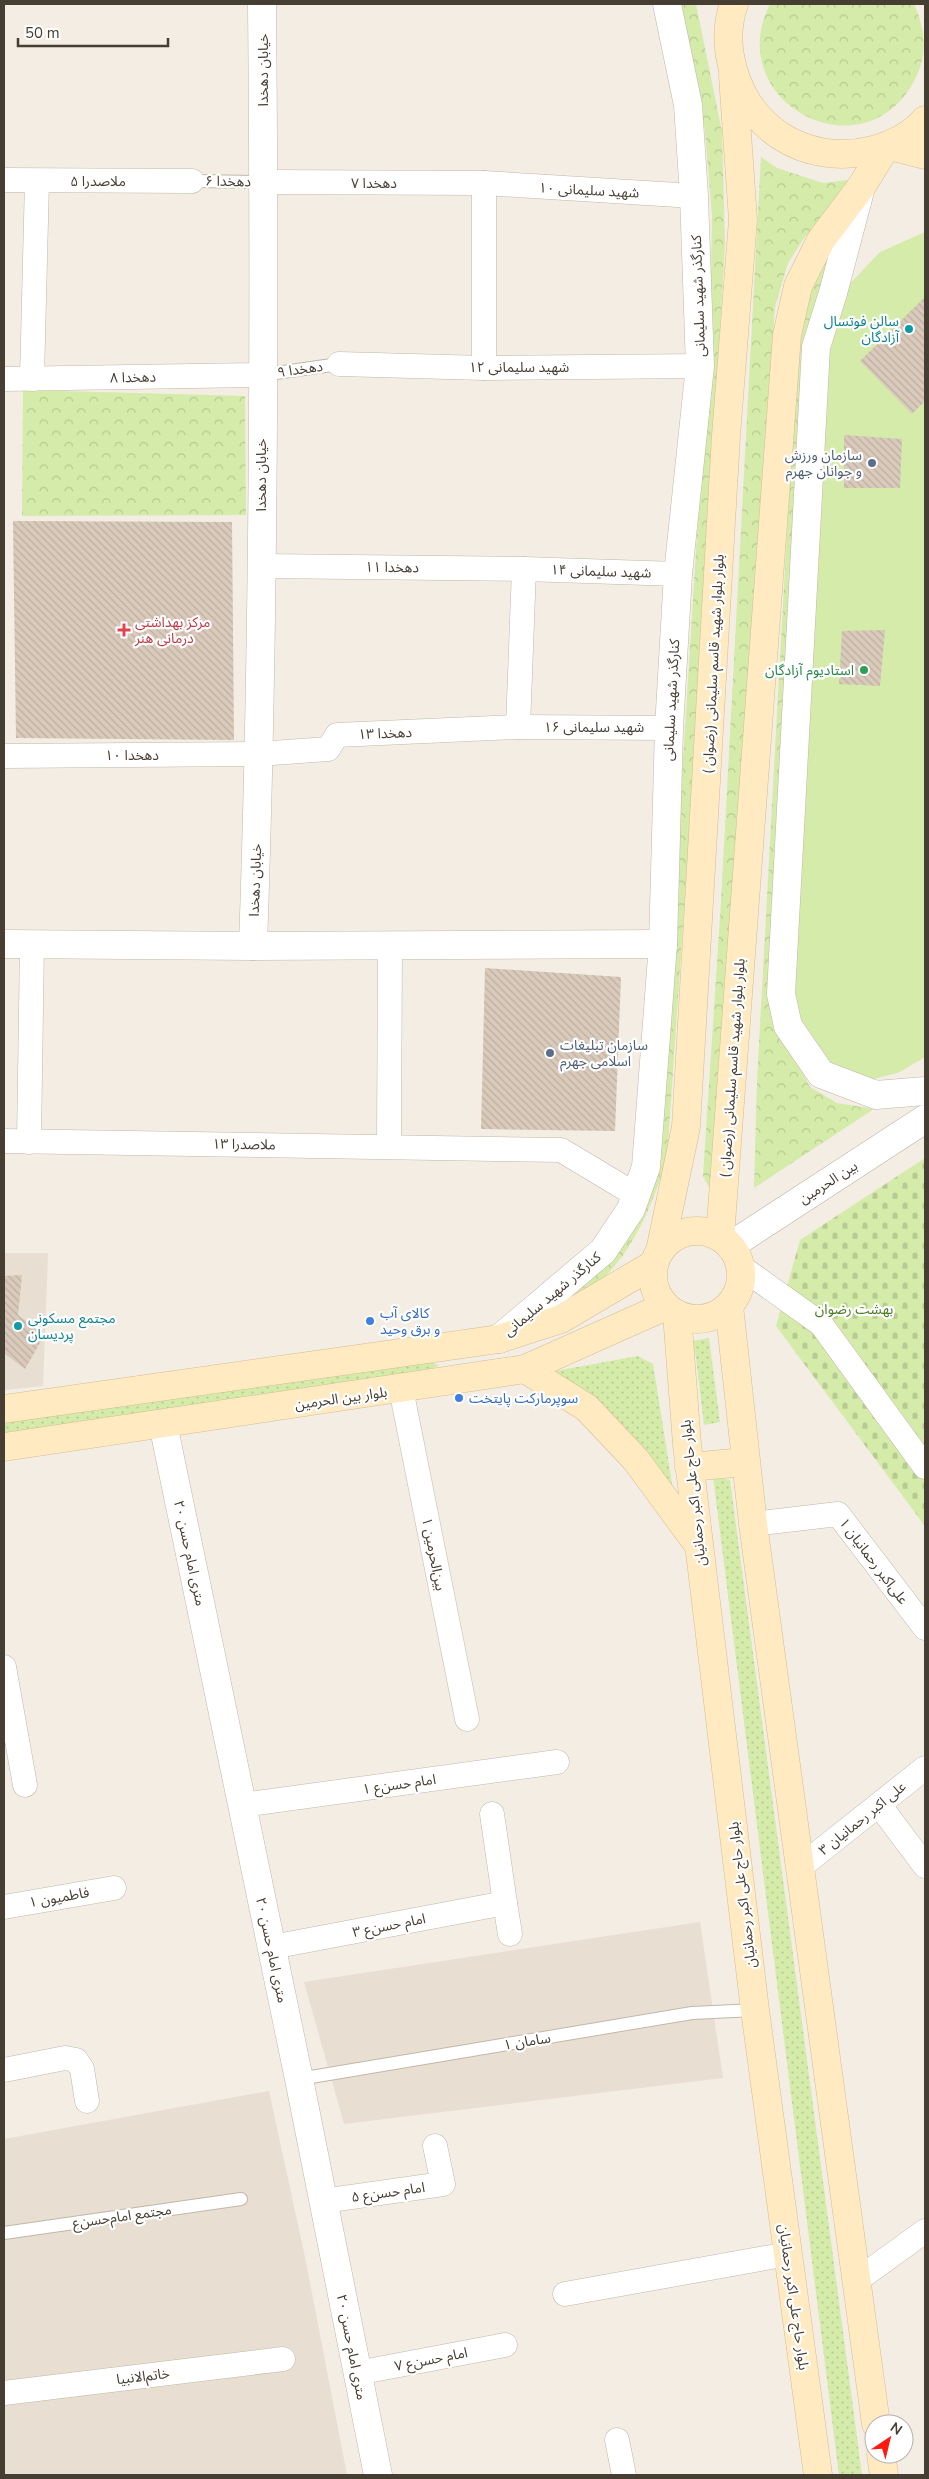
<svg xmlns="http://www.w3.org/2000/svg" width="929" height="2479" viewBox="0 0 929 2479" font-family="'Nunito Sans','Noto Sans Arabic',sans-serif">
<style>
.residential{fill:#e8ded1}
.grass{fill:url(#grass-dots)}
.cemetery{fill:url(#cemetery-stones)}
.park{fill:url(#park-crowns)}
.pitch{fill:#d4eba9}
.building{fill:url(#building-back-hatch)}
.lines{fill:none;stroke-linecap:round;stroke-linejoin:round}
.service-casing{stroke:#c2b7a9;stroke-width:14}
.minor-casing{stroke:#c2b7a9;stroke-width:25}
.tertiary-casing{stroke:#c2b7a9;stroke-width:29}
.secondary-casing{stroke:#d7bd90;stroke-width:29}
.service{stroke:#fff;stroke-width:12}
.minor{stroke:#fff;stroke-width:24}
.tertiary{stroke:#fff;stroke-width:28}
.secondary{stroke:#ffeac2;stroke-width:28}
.culture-dot{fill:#0f9aa8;stroke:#fff;stroke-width:2}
.service-dot{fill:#5c6f8a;stroke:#fff;stroke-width:2}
.health-dot{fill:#e0444e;stroke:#fff;stroke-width:2}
.leisure-dot{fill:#2e9e5b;stroke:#fff;stroke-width:2}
.shop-dot{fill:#3f7fe0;stroke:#fff;stroke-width:2}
.labels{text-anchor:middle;stroke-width:4.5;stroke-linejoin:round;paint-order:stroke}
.street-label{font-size:14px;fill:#463d33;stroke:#fff}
.culture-label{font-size:14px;fill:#0d838f;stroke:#fff;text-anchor:end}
.service-label{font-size:14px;fill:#4e5e75;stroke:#fff;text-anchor:end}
.health-label{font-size:14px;fill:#be3a42;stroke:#fff;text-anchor:start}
.leisure-label{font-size:14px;fill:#27864d;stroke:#fff;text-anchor:end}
.park-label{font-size:14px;fill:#4e7c22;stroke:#fff}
.shop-label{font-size:14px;fill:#366cbe;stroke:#fff;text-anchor:start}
</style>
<defs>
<pattern id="grass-dots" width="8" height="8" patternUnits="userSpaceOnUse" patternTransform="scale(1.25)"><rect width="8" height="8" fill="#d4eba9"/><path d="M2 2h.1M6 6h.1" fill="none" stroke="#b7ca92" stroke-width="1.8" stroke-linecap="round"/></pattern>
<pattern id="cemetery-stones" width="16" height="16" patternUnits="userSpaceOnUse" patternTransform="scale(1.25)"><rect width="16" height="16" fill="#d4eba9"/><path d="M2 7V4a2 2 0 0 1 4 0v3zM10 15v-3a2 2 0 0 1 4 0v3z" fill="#b7ca92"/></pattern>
<pattern id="park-crowns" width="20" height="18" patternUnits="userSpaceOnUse" patternTransform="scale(1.25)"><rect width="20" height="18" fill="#d4eba9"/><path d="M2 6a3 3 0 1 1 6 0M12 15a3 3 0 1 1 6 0" fill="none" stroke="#b7ca92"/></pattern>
<pattern id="building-back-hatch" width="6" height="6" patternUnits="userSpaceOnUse" patternTransform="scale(1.25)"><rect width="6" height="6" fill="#d9cabb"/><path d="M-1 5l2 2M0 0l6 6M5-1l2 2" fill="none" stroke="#bcaea1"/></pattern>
</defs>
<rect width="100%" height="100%" fill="#f3ede4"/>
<g class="residential">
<path d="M4,1253H48L43,1386L4,1390Z"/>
<path d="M700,1922L723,2078L344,2124L304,1982Z"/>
<path d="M269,2091L306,2262L347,2475H5L4,2139Z"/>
</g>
<g class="grass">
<path d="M709,1338L720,1422L704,1425L696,1358L692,1341Z"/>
<path d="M638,1356L653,1364L673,1490L639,1443L598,1400L555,1371Z"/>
<path d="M420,1359L439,1365L421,1375L4,1436V1418Z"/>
<path d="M713,1476L730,1480L862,2475H839Z"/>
</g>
<path class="cemetery" d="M925,1158V1526L776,1326L800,1240Z"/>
<g class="park">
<path d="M679,4H696L722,132L725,244L698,705L667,1159C654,1199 640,1236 613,1268C595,1289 568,1303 545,1318L640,1207L670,970L710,325L712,216L705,131Z"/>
<path d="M770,4H914C926,30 928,57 913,83C861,176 721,101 770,4Z"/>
<path d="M761,157L777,168L823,183L848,180L847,190L804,238L788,263L775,307L715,1185L709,1187L703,1176L721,902Z"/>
<path d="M847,221L781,1031L810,1087L837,1103L874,1109L754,1188L757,1081L797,347L817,271Z"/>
<path d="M23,390L245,396L246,515L22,516Z"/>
</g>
<path class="pitch" d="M925,232V1057L900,1072L866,1081L829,1063L793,1021L819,346L841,293L880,252Z"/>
<g class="building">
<path d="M925,297V401L912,414L860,361Z"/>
<path d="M844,435L902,439L900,488H844Z"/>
<path d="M13,521L232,522L234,740L16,738Z"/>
<path d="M885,630L880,686L839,684L842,631Z"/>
<path d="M485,968L621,977L615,1131L481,1129Z"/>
<path d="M22,1275L18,1315L44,1336L25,1369L4,1353V1276Z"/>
</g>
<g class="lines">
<g class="service-casing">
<g id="service">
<path d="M192,181L264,182"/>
<path d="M262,375L339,364"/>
<path d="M299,2079L692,2013L755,2010"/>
<path d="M4,2233L241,2199"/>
</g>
</g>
<g class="minor-casing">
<g id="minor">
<path d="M4,180L192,181"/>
<path d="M264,182L484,183L694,196"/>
<path d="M339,364L484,368L700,366"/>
<path d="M484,368V183"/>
<path d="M4,379L262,375"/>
<path d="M32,379L37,181"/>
<path d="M261,566L524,569L678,574"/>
<path d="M518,727L524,569"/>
<path d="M4,756L259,754L328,749L337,735L518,727L669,728"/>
<path d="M4,1141L561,1150L636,1195"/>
<path d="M29,1142L32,944"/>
<path d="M389,1146L390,946"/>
<path d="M741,1267L821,1324L925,1467"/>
<path d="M401,1389L467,1719"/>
<path d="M753,1524L838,1514L925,1628"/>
<path d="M4,1667L25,1785"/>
<path d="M242,1805L557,1762"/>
<path d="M880,1806L925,1866"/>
<path d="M799,1868L925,1768"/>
<path d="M505,1903L510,1934"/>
<path d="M4,1907L114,1888"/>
<path d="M272,1947L505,1903L492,1814"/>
<path d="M4,2070L65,2058L76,2060L82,2069L87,2101"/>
<path d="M323,2201L443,2184L435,2146"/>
<path d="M856,2281L925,2231"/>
<path d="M565,2294L788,2254"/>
<path d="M357,2373L505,2345"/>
<path d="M4,2393L283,2359"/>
<path d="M617,2440L624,2475"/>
</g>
</g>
<g class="tertiary-casing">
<g id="tertiary">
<path d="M861,187L833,293L816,347L781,994L788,1026L821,1074L876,1095L925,1091"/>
<path d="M4,944L253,946L663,944"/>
<path d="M253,946C264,632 265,318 262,4"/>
<path d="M730,1246L925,1119"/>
<path d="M499,1339L603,1251L631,1209L646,1167L663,944L669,728L678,574L700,366L694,196L688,105L667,4"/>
<path d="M163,1424L299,2079L378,2475"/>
</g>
</g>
<g class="secondary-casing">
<g id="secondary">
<path d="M734,4C728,20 727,40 730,56C742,127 805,167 873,150C892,145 912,135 925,120"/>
<path d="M890,146L925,155"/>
<circle cx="697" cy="1275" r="44"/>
<path d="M720,1237L787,335L798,286L821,240L861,187L886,147"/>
<path d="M660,1251L686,1127L726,436L743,220L733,76"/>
<path d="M729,1306L753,1524L876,2424"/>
<path d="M677,1314L687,1444L755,2010L818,2475"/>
<path d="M525,1369L587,1408L636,1460L697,1543"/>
<path d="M4,1409L499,1339L561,1319L654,1264"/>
<path d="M4,1447L525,1369L666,1306"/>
<path d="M689,1467L745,1462"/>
<path d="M881,2454L884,2475"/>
</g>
</g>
<use href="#service" class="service"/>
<use href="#minor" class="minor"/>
<use href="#tertiary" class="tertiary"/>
<use href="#secondary" class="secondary"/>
</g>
<g class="culture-dot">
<circle cx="909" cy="329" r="5"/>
<circle cx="18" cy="1326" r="5"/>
</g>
<g class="service-dot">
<circle cx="872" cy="463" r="5"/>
<circle cx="550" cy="1053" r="5"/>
</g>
<path class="health-dot" d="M121.5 622.5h5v5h5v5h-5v5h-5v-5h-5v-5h5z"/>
<circle class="leisure-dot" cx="864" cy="670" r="5"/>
<g class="shop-dot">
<circle cx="370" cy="1321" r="5"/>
<circle cx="459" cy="1398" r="5"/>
</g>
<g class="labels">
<g class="street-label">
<text transform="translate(263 70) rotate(-90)" y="5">خیابان دهخدا</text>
<text x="98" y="186">ملاصدرا ۵</text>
<text transform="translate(228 181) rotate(1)" y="5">دهخدا ۶</text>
<text x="374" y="188">دهخدا ۷</text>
<text transform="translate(589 190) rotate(3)" y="5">شهید سلیمانی ۱۰</text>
<text transform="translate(698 296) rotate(-92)" y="5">کنارگذر شهید سلیمانی</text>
<text x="519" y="372">شهید سلیمانی ۱۲</text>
<text transform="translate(300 369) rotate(-8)" y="5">دهخدا ۹</text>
<text transform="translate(133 377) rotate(-1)" y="5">دهخدا ۸</text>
<text transform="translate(261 475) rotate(-90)" y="5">خیابان دهخدا</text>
<text transform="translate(392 567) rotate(1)" y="5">دهخدا ۱۱</text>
<text transform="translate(601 571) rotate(2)" y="5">شهید سلیمانی ۱۴</text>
<text transform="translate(713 664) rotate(-87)" y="5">بلوار بلوار شهید قاسم سلیمانی (رضوان )</text>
<text transform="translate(671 700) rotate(-87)" y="5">کنارگذر شهید سلیمانی</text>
<text x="594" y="732">شهید سلیمانی ۱۶</text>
<text transform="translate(385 733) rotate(-2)" y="5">دهخدا ۱۳</text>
<text x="132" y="760">دهخدا ۱۰</text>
<text transform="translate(255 880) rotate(-88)" y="5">خیابان دهخدا</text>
<text transform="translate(732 1068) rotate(-86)" y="5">بلوار بلوار شهید قاسم سلیمانی (رضوان )</text>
<text transform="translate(244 1144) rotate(1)" y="5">ملاصدرا ۱۳</text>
<text transform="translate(828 1182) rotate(-33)" y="5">بین الحرمین</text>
<text transform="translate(552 1294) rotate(-40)" y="5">کنارگذر شهید سلیمانی</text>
<text transform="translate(341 1398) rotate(-8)" y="5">بلوار بین الحرمین</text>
<text transform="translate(693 1493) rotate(-96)" y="5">بلوار حاج علی اکبر رحمانیان</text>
<text transform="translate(190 1553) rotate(78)" y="5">۲۰ متری امام حسن</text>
<text transform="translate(434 1554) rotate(79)" y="5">بین‌الحرمین ۱</text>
<text transform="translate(874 1561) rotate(53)" y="5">علی‌اکبر رحمانیان ۱</text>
<text transform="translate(399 1784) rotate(-8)" y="5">امام حسن‌ع ۱</text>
<text transform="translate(862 1818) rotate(-39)" y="5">علی اکبر رحمانیان ۳</text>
<text transform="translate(742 1895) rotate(-97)" y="5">بلوار حاج علی اکبر رحمانیان</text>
<text transform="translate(59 1897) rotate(-10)" y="5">فاطمیون ۱</text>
<text transform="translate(389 1925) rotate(-11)" y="5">امام حسن‌ع ۳</text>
<text transform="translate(272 1950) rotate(78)" y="5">۲۰ متری امام حسن</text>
<text transform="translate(527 2041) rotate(-9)" y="5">سامان ۱</text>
<text transform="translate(388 2192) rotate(-8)" y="5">امام حسن‌ع ۵</text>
<text transform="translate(122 2216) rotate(-8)" y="5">مجتمع امام‌حسن‌ع</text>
<text transform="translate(794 2297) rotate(82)" y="5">بلوار حاج علی اکبر رحمانیان</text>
<text transform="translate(352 2347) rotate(79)" y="5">۲۰ متری امام حسن</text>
<text transform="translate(431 2359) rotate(-11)" y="5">امام حسن‌ع ۷</text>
<text transform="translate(143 2376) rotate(-7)" y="5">خاتم‌الانبیا</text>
</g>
<g class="culture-label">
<text x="899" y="326">سالن فوتسال<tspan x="899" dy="16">آزادگان</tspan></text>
<text x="28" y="1323" text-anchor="start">مجتمع مسکونی<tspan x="28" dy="16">پردیسان</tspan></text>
</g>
<g class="service-label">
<text x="862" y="460">سازمان ورزش<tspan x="862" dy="16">و جوانان جهرم</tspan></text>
<text x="560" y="1050" text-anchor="start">سازمان تبلیغات<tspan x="560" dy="16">اسلامی جهرم</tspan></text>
</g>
<g class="health-label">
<text x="135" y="627">مرکز بهداشتی<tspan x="135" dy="16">درمانی هنر</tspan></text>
</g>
<g class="leisure-label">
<text x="854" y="675">استادیوم آزادگان</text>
</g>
<g class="park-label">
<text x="854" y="1314">بهشت رضوان</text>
</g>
<g class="shop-label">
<text x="380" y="1318">کالای آب<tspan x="380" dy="16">و برق وحید</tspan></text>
<text x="469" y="1403">سوپرمارکت پایتخت</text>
</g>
</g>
<rect width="929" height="2479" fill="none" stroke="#463d33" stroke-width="10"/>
<g transform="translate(889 2439) rotate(35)"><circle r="24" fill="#ffffff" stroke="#b5b1ad"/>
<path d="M0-4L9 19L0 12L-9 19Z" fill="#ff1a0f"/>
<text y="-8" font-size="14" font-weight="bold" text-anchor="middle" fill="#463d33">N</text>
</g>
<path d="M18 38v8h150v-8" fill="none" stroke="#463d33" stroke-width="2.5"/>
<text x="25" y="38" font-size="15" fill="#463d33" stroke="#ffffff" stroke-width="4" paint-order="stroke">50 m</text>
</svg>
